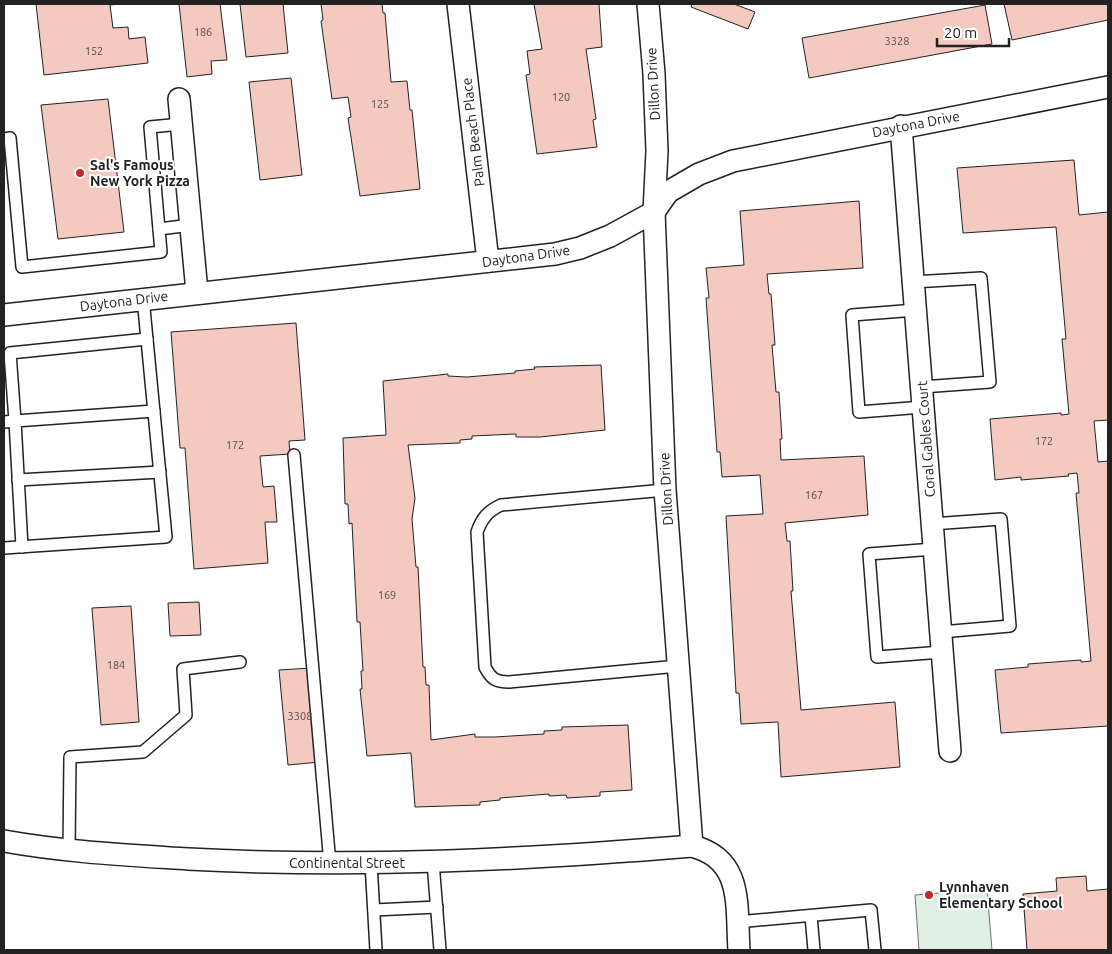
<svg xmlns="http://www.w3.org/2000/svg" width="1112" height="954" viewBox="0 0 1112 954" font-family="Ubuntu,sans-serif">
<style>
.green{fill:#e0efe3;stroke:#6f6f6f}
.building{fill:#f3c9c0;stroke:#222}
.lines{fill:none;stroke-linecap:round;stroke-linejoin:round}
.lane-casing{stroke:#222;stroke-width:14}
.street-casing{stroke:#222;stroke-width:24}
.lane{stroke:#fff;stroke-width:11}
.street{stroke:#fff;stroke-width:21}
.poi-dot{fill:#c62828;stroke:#fff;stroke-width:2}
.labels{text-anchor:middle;stroke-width:4;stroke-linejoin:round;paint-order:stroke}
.number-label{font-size:11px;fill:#564c4a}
.street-label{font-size:14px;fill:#222;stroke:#fff}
.poi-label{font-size:14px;font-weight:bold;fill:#222;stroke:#fff;text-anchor:start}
</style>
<rect width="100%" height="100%" fill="#fff"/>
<path class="green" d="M987,889L992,950H919L915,895Z"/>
<g class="building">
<path d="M36,4H120L110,5L113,28L128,27L129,39L145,37L148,63L44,75Z"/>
<path d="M179,4H220L227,60L211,61L212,74L187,77Z"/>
<path d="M240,4H283L288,53L246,57Z"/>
<path d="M321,4H382L383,13H385L391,82L407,81L410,110H412L420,189L360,196L348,118L351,117L348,97L332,99L321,21L323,20Z"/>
<path d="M534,4H599L602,47L586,49L596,119L593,120L597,147L537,154L526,75L530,74L527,51L542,49Z"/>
<path d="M692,4H734L755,12L748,29L691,7Z"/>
<path d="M1004,4H1108V20L1012,40Z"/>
<path d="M985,5L992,44L809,78L802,38Z"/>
<path d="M291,78L302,175L260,180L249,82Z"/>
<path d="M108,99L124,232L58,239L41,105Z"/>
<path d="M1074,160L1079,215L1108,212V420L1094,421L1098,462L1108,461V726L1001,733L995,670L1028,667V664L1081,660V662L1091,661L1076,493H1079L1077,473L1068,474L1069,476L1021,480V477L995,480L990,419L1061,413V415L1069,414L1062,339H1066L1056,227L963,233L957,168Z"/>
<path d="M859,201L863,268L767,274L769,294H771L775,345H772L776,392H779L782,439H780L781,460L864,456L868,515L785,523L787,541H790L793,591H791L801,710L895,702L900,767L781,777L778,722L741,724L739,693H736L726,516L763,514L760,475L722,477L720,452H717L706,298H709L706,268L744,265L740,211Z"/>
<path d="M296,323L305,440L289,441L290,454L260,456L263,487L274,486L277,522H265L268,563L194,569L185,448H180L171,332Z"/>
<path d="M601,365L605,430L540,437H516V434L472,436V439L460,440V443L408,445L415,498L412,519L416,567H418L423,667H425L426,685H429L431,740L475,734V737H495L544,734V731L562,730V727L628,725L632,790L600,792V796L567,798L566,795L549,796V794L500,798V800L480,802V805L415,807L411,753L367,756L360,689H362L361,671H363L360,622H357L352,523L349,524L348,504H345L343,438L386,435L383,381L448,374V376L467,377L515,373V371L535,369L534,367Z"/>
<path d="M199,602L201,635L170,636L168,603Z"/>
<path d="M131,606L139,722L101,725L92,608Z"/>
<path d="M311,668L320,762L288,765L279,670Z"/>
<path d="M1086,876L1087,891L1108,889V950H1027L1023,894L1057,891L1056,878Z"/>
</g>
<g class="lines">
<g class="lane-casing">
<g id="lane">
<path d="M4,139L10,138L22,267L161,252L150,127L181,124"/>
<path d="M159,229L191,225"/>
<path d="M913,282L981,278L990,382L922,387"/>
<path d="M916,310L852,315L859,412L923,407"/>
<path d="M4,422L15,421L10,353L147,339"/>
<path d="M294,455L330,864"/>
<path d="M18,480L160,472"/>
<path d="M665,490L501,505C488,511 482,518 477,532L485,667C491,679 496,682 509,682L678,666"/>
<path d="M932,524L1001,519L1010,626L941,632"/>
<path d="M22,547L15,421L154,411"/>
<path d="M4,548L166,537L143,298"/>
<path d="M934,549L869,554L877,657L942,652"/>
<path d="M69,850L70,757L143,752L186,715L183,669L240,662"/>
<path d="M433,862L440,950"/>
<path d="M371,863L376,950"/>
<path d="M374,910L437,907"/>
<path d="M811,916L814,950"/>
<path d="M737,922L871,910L875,950"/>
</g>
</g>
<g class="street-casing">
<g id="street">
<path d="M458,4L488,261"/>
<path d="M648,4L654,74L657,151L654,212L665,490L692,846"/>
<path d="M179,99L197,292"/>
<path d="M901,126L950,751"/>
<path d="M4,315L555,254L580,248L610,236L654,212L668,192L699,174L733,161L1108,87"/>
<path d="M4,841C65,852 127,855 188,859C359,868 522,860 692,846C744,859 736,906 739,950"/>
</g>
</g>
<use href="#lane" class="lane"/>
<use href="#street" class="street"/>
</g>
<g class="poi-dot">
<circle cx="80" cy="173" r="5"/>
<circle cx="929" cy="895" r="5"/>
</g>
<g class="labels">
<g class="number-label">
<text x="203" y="36">186</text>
<text x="897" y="45">3328</text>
<text x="94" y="55">152</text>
<text x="561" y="101">120</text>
<text x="380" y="108">125</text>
<text x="1044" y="445">172</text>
<text x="235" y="449">172</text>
<text x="814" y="499">167</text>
<text x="387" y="599">169</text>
<text x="116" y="669">184</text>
<text x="300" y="720">3308</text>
</g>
<g class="street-label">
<text transform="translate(653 84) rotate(-93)" y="5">Dillon Drive</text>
<text transform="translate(916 124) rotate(-11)" y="5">Daytona Drive</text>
<text transform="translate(473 132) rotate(-97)" y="5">Palm Beach Place</text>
<text transform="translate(526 256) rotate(-8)" y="5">Daytona Drive</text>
<text transform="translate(124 301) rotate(-7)" y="5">Daytona Drive</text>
<text transform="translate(926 439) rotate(-94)" y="5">Coral Gables Court</text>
<text transform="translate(666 489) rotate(-93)" y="5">Dillon Drive</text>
<text x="347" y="868">Continental Street</text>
</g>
<g class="poi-label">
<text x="90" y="170">Sal's Famous<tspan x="90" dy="16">New York Pizza</tspan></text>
<text x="939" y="892">Lynnhaven<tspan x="939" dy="16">Elementary School</tspan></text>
</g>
</g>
<rect width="1112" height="954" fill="none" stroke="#222222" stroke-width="10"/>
<path d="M937 38v8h72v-8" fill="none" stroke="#222222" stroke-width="2.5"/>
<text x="944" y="38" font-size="15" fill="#222222" stroke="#ffffff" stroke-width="4" paint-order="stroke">20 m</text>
</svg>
